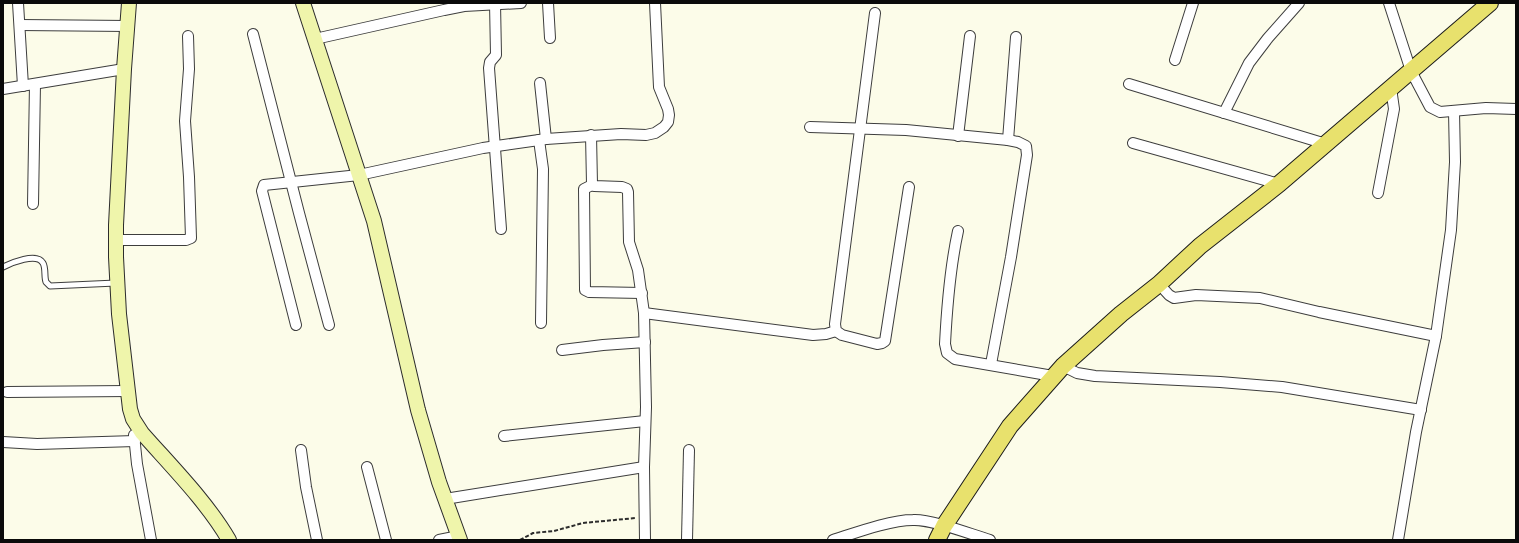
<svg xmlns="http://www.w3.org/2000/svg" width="1519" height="543" viewBox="0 0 1519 543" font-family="Merriweather,serif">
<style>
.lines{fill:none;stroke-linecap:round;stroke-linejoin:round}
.lane-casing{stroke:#3d3d3d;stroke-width:7}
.street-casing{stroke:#3d3d3d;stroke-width:12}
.secondary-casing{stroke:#2c2c2c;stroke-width:16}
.primary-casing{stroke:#1b1b1b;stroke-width:18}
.path{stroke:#2c2c2c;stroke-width:2;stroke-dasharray:4 2;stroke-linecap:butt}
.lane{stroke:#fff;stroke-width:5}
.street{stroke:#fff;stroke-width:10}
.secondary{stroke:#eff5ab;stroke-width:14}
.primary{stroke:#e8e16d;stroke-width:16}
</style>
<rect width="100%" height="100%" fill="#fcfce9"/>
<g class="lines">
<g class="lane-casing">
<path id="lane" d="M3,267C11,263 37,252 43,263C46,268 44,277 46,282L50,286L116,283"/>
</g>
<g class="street-casing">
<g id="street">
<path d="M18,3L23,86"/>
<path d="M495,3L496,55L490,62L489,68L501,229"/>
<path d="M548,3L550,38"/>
<path d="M1389,3L1411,71L1430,107L1440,112L1486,108L1516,109"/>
<path d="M875,13L835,324L836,331L842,335L877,344L882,343L885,341L909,187"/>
<path d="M20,25L128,26"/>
<path d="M253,34L299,213L329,325"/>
<path d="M315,39L444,10L464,6L521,3"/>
<path d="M1175,60L1193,3"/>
<path d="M540,83L546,139"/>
<path d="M1129,84L1326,144"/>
<path d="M3,89L124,69"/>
<path d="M1224,113L1249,63L1268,38L1299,3"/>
<path d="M810,127L906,130L1008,140L1018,142L1026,146L1027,155L1011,257L991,364"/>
<path d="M591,135L592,184L594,186L622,187L627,189L628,192L629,242L638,270L644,313L646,407L644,467L645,540"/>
<path d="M958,136L970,36"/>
<path d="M539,140L543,169L541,323"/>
<path d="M1008,140L1016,37"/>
<path d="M1133,143L1279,184"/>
<path d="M592,185L584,189L585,290L589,292L642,293"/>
<path d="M1378,193L1394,109L1391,88"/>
<path d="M33,204L35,84"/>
<path d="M958,231C950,268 947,305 945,344L947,353L955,359L1053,376"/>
<path d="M116,240H186L191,238L189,177L185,121L189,69L188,36"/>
<path d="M1159,284L1169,295L1174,298L1196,295L1260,298L1319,312L1436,336"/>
<path d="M644,313L813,335L826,334L836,331"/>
<path d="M296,325L262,191L264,185L359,175L483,148L546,139L621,134L646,135L655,133L664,127L668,122L669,115L668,109L659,87L655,3"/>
<path d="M562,350L603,345L645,342"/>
<path d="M1063,366L1077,373L1095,376L1220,382L1282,387L1421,410"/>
<path d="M7,392L129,391"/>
<path d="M134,435L137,464L151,540"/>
<path d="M504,436L645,421"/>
<path d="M3,442L37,444L135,441"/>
<path d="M301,450L306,487L317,540"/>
<path d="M367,467L386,540"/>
<path d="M445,499L644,467"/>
<path d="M439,540L459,536"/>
<path d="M687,540L689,450"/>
<path d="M833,540C855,533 890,520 913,520C932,519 970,534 990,540"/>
<path d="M1398,540L1416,432L1436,336L1451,230L1455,162L1454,111"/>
</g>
</g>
<g class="secondary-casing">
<g id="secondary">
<path d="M129,3L124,69L116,225V257L119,314L130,409L133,419L142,433C171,466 207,502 229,540"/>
<path d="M303,3L374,221L418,410L439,482L460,540"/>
</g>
</g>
<g class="primary-casing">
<path id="primary" d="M937,540L944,526L1010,426L1063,366L1121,314L1159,284L1200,246L1279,184L1490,3"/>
</g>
<path class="path" d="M520,540L533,533L554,531L583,523L636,518"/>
<use href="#lane" class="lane"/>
<use href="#street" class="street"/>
<use href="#secondary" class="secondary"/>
<use href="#primary" class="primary"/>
</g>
<rect width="1519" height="543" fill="none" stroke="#0a0a0a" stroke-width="8"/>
</svg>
